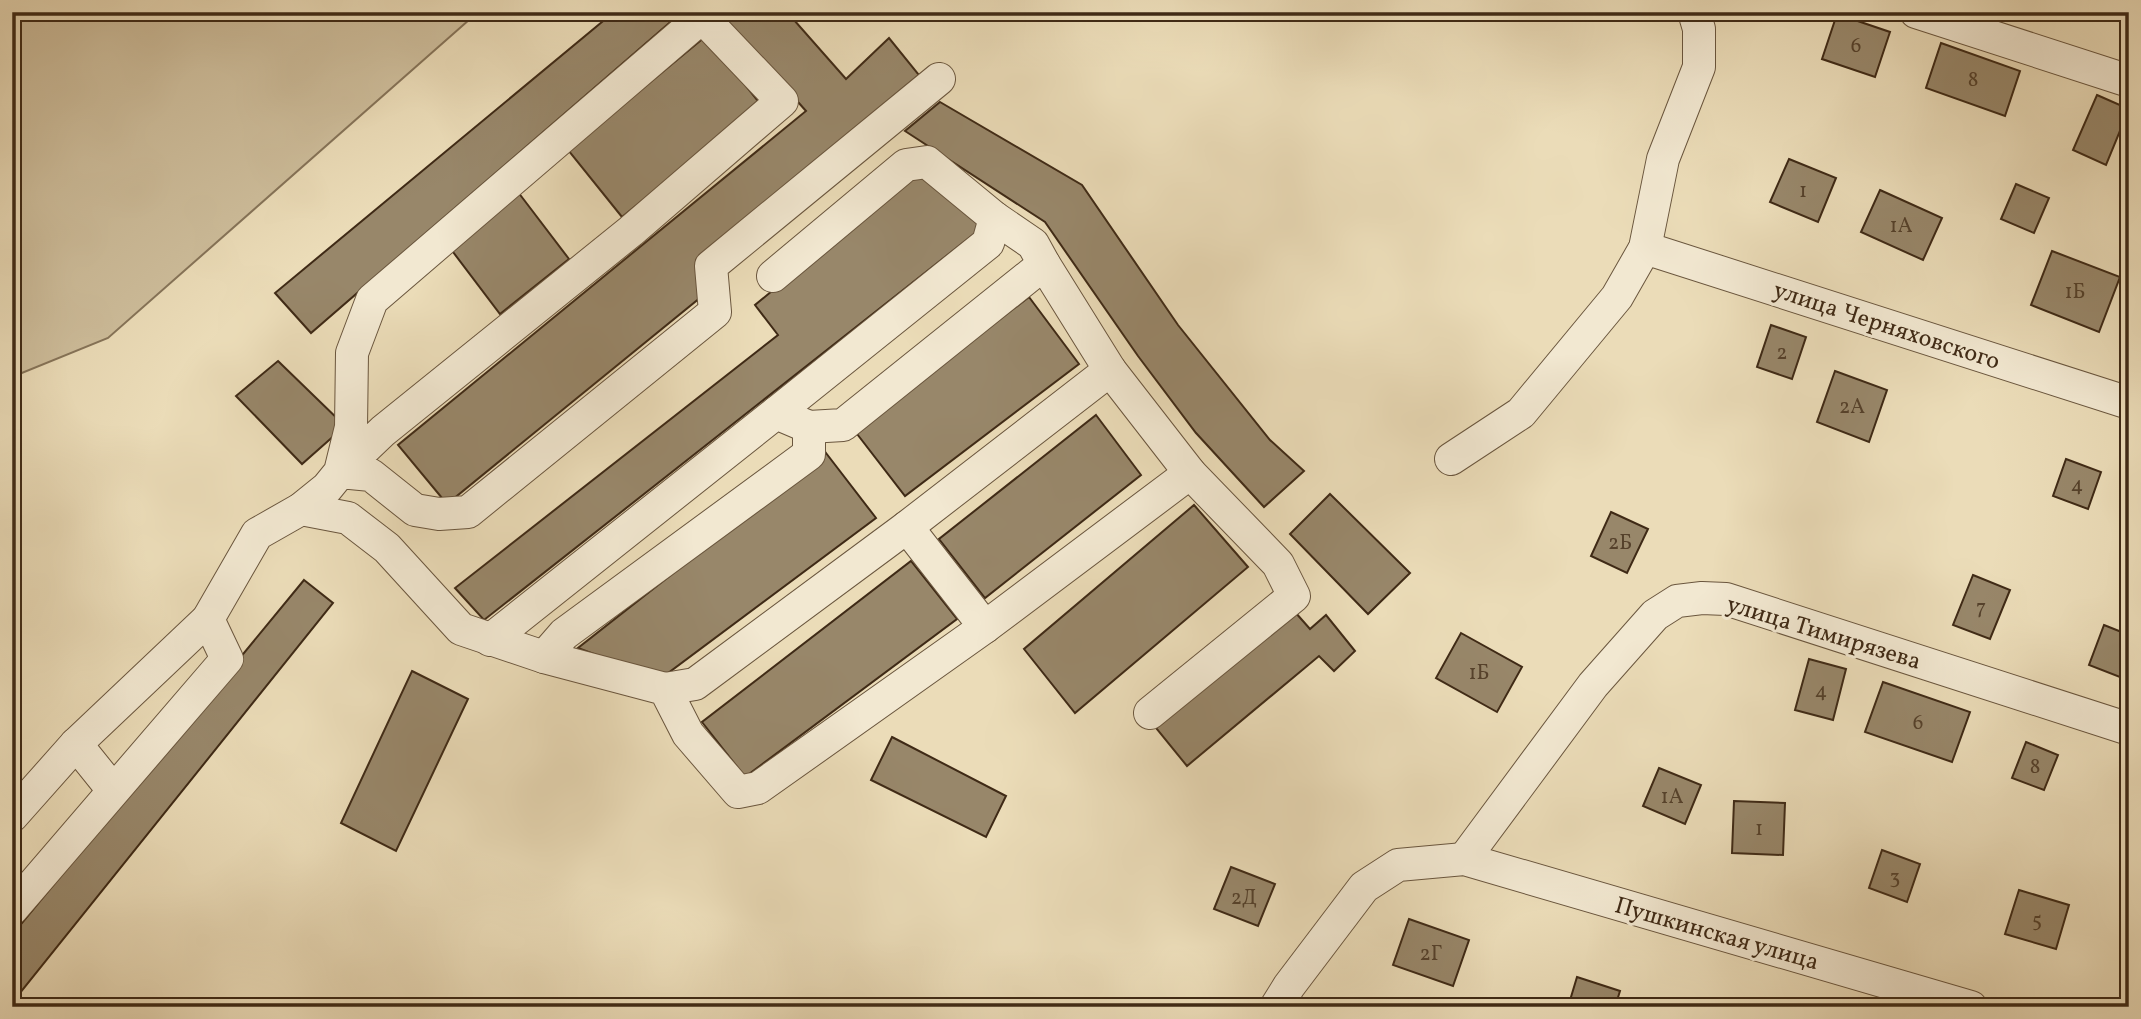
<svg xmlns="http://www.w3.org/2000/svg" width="2141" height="1019" viewBox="0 0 2141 1019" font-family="Vollkorn,serif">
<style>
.green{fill:#cebe9c;stroke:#867459;stroke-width:2}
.building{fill:#98876a;stroke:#3f2a16;stroke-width:2}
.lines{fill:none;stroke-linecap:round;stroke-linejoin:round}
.minor-casing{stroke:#6a563e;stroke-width:34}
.minor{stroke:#f2e8d1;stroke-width:32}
.labels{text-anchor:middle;stroke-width:6;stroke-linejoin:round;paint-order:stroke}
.number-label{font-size:21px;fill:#55412b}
.street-label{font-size:24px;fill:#3f2a16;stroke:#f2e8d1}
</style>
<rect width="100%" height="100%" fill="#ebdcb8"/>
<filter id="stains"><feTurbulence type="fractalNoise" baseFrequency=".00286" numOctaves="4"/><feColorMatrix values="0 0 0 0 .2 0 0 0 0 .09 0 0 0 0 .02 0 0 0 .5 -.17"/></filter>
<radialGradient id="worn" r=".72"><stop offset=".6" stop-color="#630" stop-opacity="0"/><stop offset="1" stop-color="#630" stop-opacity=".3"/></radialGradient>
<path class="green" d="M12,12H478L108,338L12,377Z"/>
<g class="building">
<path d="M614,12H682L311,333L275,293Z"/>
<path d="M718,12H787L846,79L889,38L919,75L696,260L701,297L447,504L398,445L806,111Z"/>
<path d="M1837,14L1890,32L1875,77L1822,59Z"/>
<path d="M706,36L761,105L622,217L568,150Z"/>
<path d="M1941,43L2020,71L2005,116L1926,88Z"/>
<path d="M2097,95L2129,109L2106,165L2073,150Z"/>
<path d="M940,102L1082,185L1178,325L1270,440L1304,471L1264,507L1196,433L1138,356L1045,222L905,131Z"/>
<path d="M1789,159L1836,178L1818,222L1770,202Z"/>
<path d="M915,173L987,224L484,620L455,588L778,335L755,305Z"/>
<path d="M2016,184L2049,198L2034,233L2001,219Z"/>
<path d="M1880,190L1942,218L1923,260L1861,232Z"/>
<path d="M518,192L569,259L500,314L450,248Z"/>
<path d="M2052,251L2120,277L2099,332L2031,305Z"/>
<path d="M1029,297L1079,364L905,496L854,430Z"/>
<path d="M1771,325L1806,337L1792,379L1757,367Z"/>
<path d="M278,361L345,426L302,464L236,396Z"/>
<path d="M1835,371L1887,390L1869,442L1817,422Z"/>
<path d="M1096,415L1141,475L985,598L939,539Z"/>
<path d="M826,453L876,518L660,679L578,648Z"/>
<path d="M2066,459L2101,472L2088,509L2053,496Z"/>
<path d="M1330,494L1410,573L1368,614L1290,534Z"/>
<path d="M1194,505L1248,567L1075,713L1024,649Z"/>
<path d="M1611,512L1648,529L1627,573L1591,556Z"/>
<path d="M911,561L957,619L745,777L702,722Z"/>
<path d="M1973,575L2010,590L1990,639L1953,625Z"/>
<path d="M304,580L333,603L12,1003V935Z"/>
<path d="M1295,612L1310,629L1326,615L1355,651L1334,671L1319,656L1187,766L1156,728Z"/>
<path d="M2104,625L2129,635V670L2125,679L2089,665Z"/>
<path d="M1461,633L1522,667L1497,712L1436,678Z"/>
<path d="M1809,659L1846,669L1833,720L1795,710Z"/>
<path d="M412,671L468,699L396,851L341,823Z"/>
<path d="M1883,682L1970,712L1952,762L1865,732Z"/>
<path d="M892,737L1006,796L986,837L871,780Z"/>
<path d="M2026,742L2058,755L2044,790L2012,778Z"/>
<path d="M1659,768L1701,785L1685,824L1643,806Z"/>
<path d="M1734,801L1785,803L1783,855L1732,853Z"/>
<path d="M1882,850L1920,864L1907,902L1869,888Z"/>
<path d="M1231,867L1275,884L1258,926L1214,909Z"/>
<path d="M2019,890L2069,905L2056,949L2005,934Z"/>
<path d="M1409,919L1469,940L1453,986L1393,965Z"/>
<path d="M1577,977L1620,991L1615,1007H1568Z"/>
<path d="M1674,1003L1699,1007H1674Z"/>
</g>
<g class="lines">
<g class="minor-casing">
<g id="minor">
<path d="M1916,12L2129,81"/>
<path d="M1645,248L2129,403"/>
<path d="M773,276L906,165L927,162L995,218L988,243L776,413"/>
<path d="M1110,370L1190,473L1278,564L1294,596L1150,713"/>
<path d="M809,427L843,425L1044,264L1033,244L995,218"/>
<path d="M1451,459L1521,413L1617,297L1645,248L1663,159L1699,67V29L1694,12"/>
<path d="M301,509L348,518L387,548L461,629L544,657L665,689L688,734L738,792L758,788L985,627L1190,473"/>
<path d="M907,527L985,627"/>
<path d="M490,640L776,413L809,427V454L564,634L544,657"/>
<path d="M665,689L695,684L907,527L1110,370L1044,264"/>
<path d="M76,744L113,790"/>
<path d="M12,816L76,744L208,619L257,534L301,509L327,488L340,472L351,427L352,353L372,300L702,17L782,101L631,231L383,431L340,472L371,475L415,510L439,514L468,512L715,312L711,266L939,79"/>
<path d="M1464,859L1593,685L1655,615L1677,601L1702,598L1726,599L2129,729"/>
<path d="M12,909L227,659L208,619"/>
<path d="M1276,1007L1289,986L1364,887L1398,865L1464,859L1971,1007"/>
</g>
</g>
<use href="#minor" class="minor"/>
</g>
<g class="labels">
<g class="number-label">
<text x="1856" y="52">6</text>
<text x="1973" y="86">8</text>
<text x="1803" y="197">1</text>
<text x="1901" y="232">1А</text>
<text x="2075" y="298">1Б</text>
<text x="1782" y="359">2</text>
<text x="1852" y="413">2А</text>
<text x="2077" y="491">4</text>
<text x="1620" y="549">2Б</text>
<text x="1981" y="614">7</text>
<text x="1479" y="679">1Б</text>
<text x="1821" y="697">4</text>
<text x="1918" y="729">6</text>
<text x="2035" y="773">8</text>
<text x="1672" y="803">1А</text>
<text x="1759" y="835">1</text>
<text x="1895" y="883">3</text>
<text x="1244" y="904">2Д</text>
<text x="2037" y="926">5</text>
<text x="1431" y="960">2Г</text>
</g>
<g class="street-label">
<text transform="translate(1887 325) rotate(18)" y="8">улица Черняховского</text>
<text transform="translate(1824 632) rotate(17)" y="8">улица Тимирязева</text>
<text transform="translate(1717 933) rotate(16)" y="8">Пушкинская улица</text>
</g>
</g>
<rect width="2141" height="1019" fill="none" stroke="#ebdcb8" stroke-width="42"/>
<rect x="14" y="14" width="2113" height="991" fill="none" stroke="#3f2a16" stroke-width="3.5"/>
<rect x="21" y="21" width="2099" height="977" fill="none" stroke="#3f2a16" stroke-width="2"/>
<rect width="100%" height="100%" filter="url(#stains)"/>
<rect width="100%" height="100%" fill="url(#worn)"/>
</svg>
